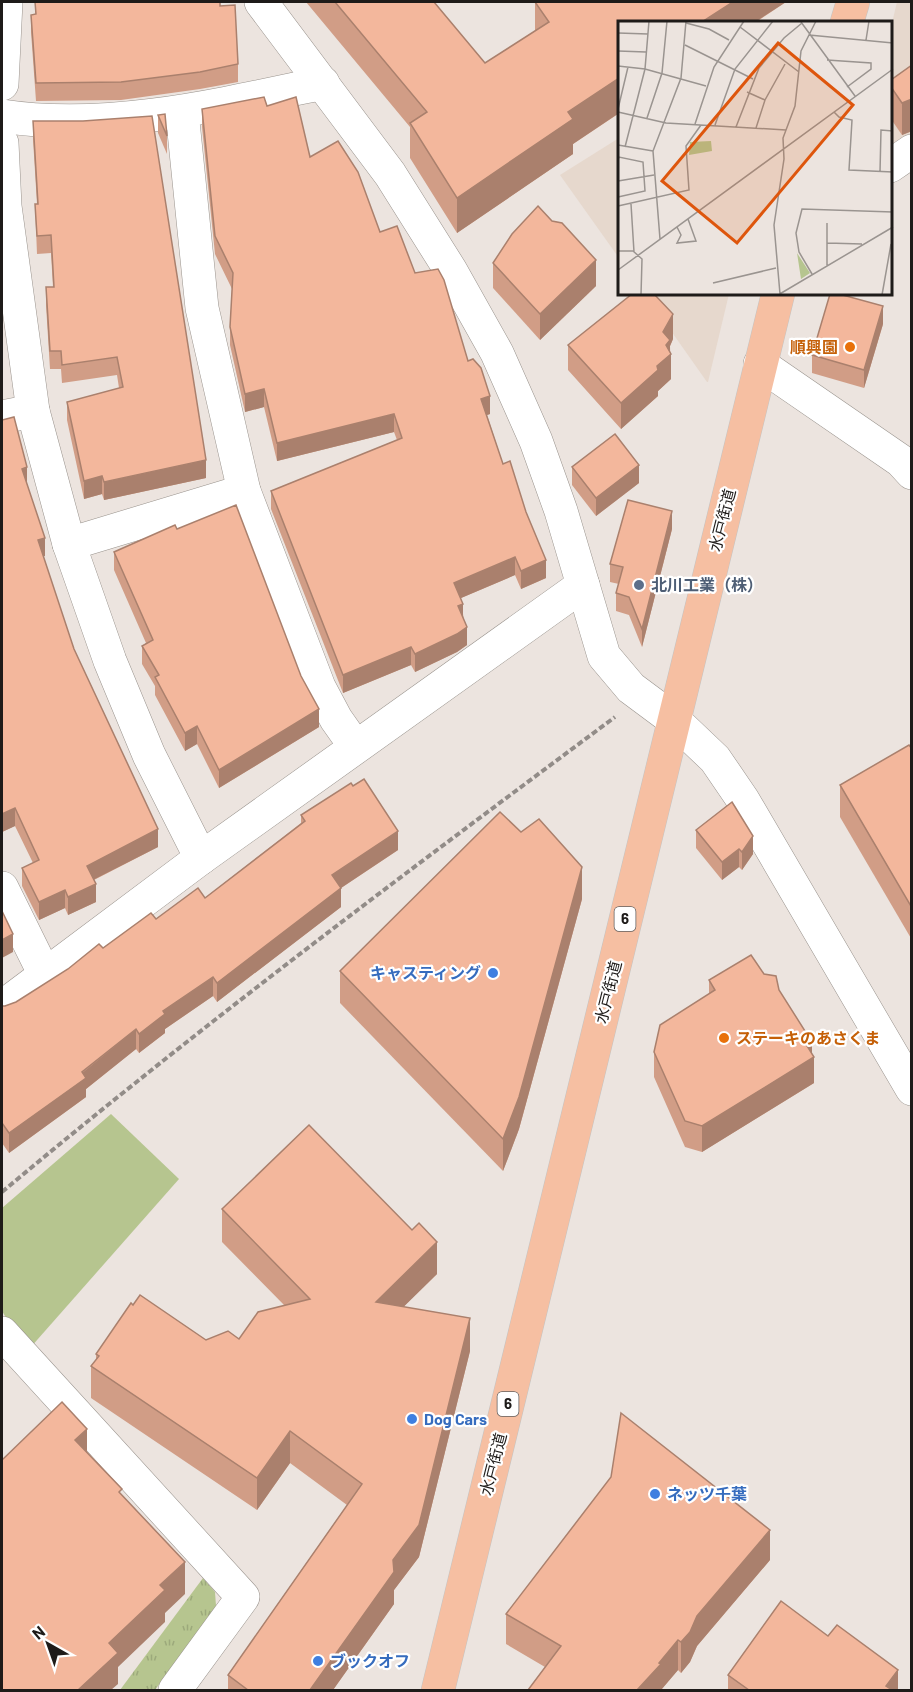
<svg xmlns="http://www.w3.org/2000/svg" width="913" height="1692" viewBox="0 0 913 1692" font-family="Barlow,'Noto Sans JP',sans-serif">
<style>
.built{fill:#e6d8cd}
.grass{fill:url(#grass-tufts)}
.green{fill:#b6c58f}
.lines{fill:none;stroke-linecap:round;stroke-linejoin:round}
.minor-casing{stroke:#99938d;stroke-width:34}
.highway-casing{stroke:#c4c4c3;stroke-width:34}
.path{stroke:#928c88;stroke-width:4;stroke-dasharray:6 3;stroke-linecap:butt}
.minor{stroke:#fff;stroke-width:33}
.highway{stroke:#f6bfa2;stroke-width:33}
.wall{fill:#d19d86}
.shaded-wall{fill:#aa806d}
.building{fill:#f3b79c;stroke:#aa806d;stroke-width:1.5}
.food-dot{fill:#e8710a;stroke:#fff;stroke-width:2}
.service-dot{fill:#5c6f8a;stroke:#fff;stroke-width:2}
.shop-dot{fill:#3f7fe0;stroke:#fff;stroke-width:2}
.labels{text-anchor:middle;stroke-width:4.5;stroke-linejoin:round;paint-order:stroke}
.shield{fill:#fff;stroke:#625f5e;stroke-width:1.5}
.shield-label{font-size:15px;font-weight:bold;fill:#1e1b19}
.food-label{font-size:16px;font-weight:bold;fill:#c56008;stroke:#fff;text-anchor:end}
.street-label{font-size:16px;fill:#1e1b19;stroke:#fff}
.service-label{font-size:16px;font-weight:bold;fill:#4e5e75;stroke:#fff;text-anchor:start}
.shop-label{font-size:16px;font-weight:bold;fill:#366cbe;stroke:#fff;text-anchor:start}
.inset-road{fill:none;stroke:#9a9490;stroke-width:1.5}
.view{fill:#de560d;fill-opacity:0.15;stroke:#de560d;stroke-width:3}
.inset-edge{fill:none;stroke:#1e1b19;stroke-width:3}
</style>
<defs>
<pattern id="grass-tufts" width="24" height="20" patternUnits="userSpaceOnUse" patternTransform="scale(1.5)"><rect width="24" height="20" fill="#b6c58f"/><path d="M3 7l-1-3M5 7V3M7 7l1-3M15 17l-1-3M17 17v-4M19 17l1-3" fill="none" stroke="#9ca97b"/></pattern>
</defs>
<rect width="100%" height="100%" fill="#ece4df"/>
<g class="built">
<path d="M897,2H911V136L891,152V27Z"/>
<path d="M619,138V258L560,175Z"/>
<path d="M645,294H729L708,382H707Z"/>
</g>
<path class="grass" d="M203,1578L215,1592L216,1606L155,1690H120Z"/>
<path class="green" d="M111,1114L179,1179L30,1348L11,1326L2,1311V1208Z"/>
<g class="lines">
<g class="minor-casing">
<g id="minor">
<path d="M261,2L390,174L451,271L497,353L536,441L561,511L604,656L631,688L674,720L715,759L743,800L912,1089"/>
<path d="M2,84L6,2"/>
<path d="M182,112L202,308L244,491L319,687L336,719L355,746"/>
<path d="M2,116C108,132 219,105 323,83"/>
<path d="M2,143L5,206L33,411L69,544L110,661L149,755L201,858"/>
<path d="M890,166L912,151"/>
<path d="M760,364L901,461L912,473"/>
<path d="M2,417L33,411"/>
<path d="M69,544L244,491"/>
<path d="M2,888L45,975"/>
<path d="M2,1007L201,858L583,585"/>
<path d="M2,1333L243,1597L175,1690"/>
</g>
</g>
<g class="highway-casing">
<g id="highway">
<path d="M847,22L853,2"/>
<path d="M438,1690L778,294"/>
</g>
</g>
<path class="path" d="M2,1192C200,1026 408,871 615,717"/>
<use href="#minor" class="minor"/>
<use href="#highway" class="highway"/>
</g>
<g class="wall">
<path d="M35,2L220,6L238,64V82L200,89L121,100L36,101L31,32V15L35,14Z"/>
<path d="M306,2H434L485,63L535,31V2H786L573,144V154L457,233L410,158V127Z"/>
<path d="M912,65V131L902,135L891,119V80Z"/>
<path d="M267,106L310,157L380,232L415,273L468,361L490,414L487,415L503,464L546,578L521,589L515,575L461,598L467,645L457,652L415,672L411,665L343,693L271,509V491L397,440L394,432L277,461L264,407L245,412L230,345V327L232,289L215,254L202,127V109Z"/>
<path d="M158,115L167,136V154L158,133Z"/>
<path d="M33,121L206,478L104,500L102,494L84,499L67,420V402L119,388L117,375L62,383L61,369H50L46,305V287H53L51,253L37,254L35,204H37L33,139Z"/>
<path d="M552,221L596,286L540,340L493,288V263Z"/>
<path d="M883,324L864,388L812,373V355Z"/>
<path d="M673,339L670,346L671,379L658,391V396L621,429L568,370V345Z"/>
<path d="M2,420L27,485L45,556H43L74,649L158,847L94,880L96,902L68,915L65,908L39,920L22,886V868L33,863L15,826L2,832Z"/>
<path d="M572,467L639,483L596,516L572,485Z"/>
<path d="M177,529L319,727L219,788L197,744L185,751L155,695V686L142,664V646L146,643L114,570V552Z"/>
<path d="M672,529L642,647L629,615L616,611V593L619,584L610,582V564Z"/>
<path d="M912,749V940L840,817V785Z"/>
<path d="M301,815L398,850L341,888V907L217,1002L213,996L165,1029V1033L139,1053L136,1049L86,1089V1097L9,1153L2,1143V1006H5L16,1002L103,948L156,919L205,898L301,823Z"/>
<path d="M696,830L753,854L742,870L739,867L722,880L696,848Z"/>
<path d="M582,899L519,1129L503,1171L340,1003V971Z"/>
<path d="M764,974L779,990L812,1054L814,1083L702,1152L685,1147L654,1077V1052L709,994V980Z"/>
<path d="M222,1209L437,1274L403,1307L470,1351L419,1557L394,1590V1604L333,1690H228V1675L347,1505L290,1463L257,1510L91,1398V1366L96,1360V1354L133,1305L206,1340L239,1339L285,1306L222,1242Z"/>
<path d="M770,1560L697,1646L690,1662L681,1673L678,1670L661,1690H528L545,1667L506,1644V1614Z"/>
<path d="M728,1675L898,1690H728Z"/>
</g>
<g class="shaded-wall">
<path d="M733,2H786L755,22H702Z"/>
<path d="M619,78V113L573,144V154L457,233V198L568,112Z"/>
<path d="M912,99V131L902,135V103Z"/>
<path d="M596,260V286L540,340V314Z"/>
<path d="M883,306V324L864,388V370Z"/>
<path d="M673,314V339L670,346V355L671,354V379L658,391V396L621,429V403L657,366L663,332Z"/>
<path d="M264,389V407L245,412V394Z"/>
<path d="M490,396V414L481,417V399Z"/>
<path d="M394,414V432L277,461V443Z"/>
<path d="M206,460V478L104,500V482Z"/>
<path d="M639,465V483L596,516V498Z"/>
<path d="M27,467V485L22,469Z"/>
<path d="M102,476V494L84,499V481Z"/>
<path d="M672,511V529L642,647V629Z"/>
<path d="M45,538V556L38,558V540Z"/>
<path d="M515,557V575L454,601V583Z"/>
<path d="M546,560V578L521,589V571Z"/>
<path d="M463,604V622L458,606Z"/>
<path d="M467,627V645L457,652L415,672V654Z"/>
<path d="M411,647V665L343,693V675Z"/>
<path d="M319,709V727L219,788V770Z"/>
<path d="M197,726V744L185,751V733Z"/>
<path d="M15,808V826L2,832V814Z"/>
<path d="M158,829V847L87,883V866Z"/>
<path d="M398,831V850L341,888V907L217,1002V983L332,875Z"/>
<path d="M753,836V854L742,870V852Z"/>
<path d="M739,849V867L722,880V862Z"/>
<path d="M582,867V899L519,1129L503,1171V1139Z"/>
<path d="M96,884V902L68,915V897Z"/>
<path d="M65,890V908L39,920V902Z"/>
<path d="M13,934V952L2,958V940Z"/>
<path d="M213,977V996L165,1029V1033L139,1053V1034L163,1011Z"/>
<path d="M136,1029V1049L86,1089V1097L9,1153V1133Z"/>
<path d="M812,1042V1058L814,1057V1083L702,1152V1126Z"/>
<path d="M437,1242V1274L376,1334V1302Z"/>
<path d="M470,1318V1351L419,1557L394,1590V1604L333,1690H310L393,1560Z"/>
<path d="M87,1429V1461L75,1440Z"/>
<path d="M290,1431V1463L257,1510V1478Z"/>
<path d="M770,1530V1560L697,1646L690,1662L681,1673V1642L697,1616Z"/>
<path d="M185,1562V1594L165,1613V1622L118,1667V1684L111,1690H78L109,1643L160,1585Z"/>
<path d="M678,1640V1670L661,1690H637Z"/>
<path d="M898,1670V1690H886V1686Z"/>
</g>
<g class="building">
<path d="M35,2H220V6L235,5L238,64L200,72L121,82L36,83L31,15L36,14Z"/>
<path d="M335,2H434L485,63L549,22L535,2H733L702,22H619V78L568,112L573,119L457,198L410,123L427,112Z"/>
<path d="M912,65V99L902,103L891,87V80Z"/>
<path d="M264,97L267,106L296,97L310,157L338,141L358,172L380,232L397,226L415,273L438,269L444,280L468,361L473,359L481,368L490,396L481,399L503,464L510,461L526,512L546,560L521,571L515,557L454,583L463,604L458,606L467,627L457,634L415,654L411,647L343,675L271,491L402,438L394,414L277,443L264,389L245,394L230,327L233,273L215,236L202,109Z"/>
<path d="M165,114L167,136L158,115Z"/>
<path d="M152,116L206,460L104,482L102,476L84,481L67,402L123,387L117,357L62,365L61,351H50L46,287H54L51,235L37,236L35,204H38L33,121H83Z"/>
<path d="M538,206L552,221L562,223L596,260L540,314L493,263L512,234Z"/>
<path d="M632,294H654L673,314L663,332L670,340L666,345L671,354L657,366L658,370L621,403L568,345Z"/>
<path d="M830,294H839L883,306L864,370L812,355Z"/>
<path d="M14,417L27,467L22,469L45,538L38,540L74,649L158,829L87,866L96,884L68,897L65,890L39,902L22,868L39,860L15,808L2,814V420Z"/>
<path d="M615,434L639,465L596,498L572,467Z"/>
<path d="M628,500L672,511L642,629L629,597L616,593L623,567L610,564Z"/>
<path d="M236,505L301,676L319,709L219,770L197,726L185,733L155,677L159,675L142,646L153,640L114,552L175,525L177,529Z"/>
<path d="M909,745L912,749V908L840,785Z"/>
<path d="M364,779L398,831L332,875L341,888L217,983L213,977L163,1011L165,1014L139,1034L136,1029L82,1072L86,1078L9,1133L2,1123V1006H5L16,1002L68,969L99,944L103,948L151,913L156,919L198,888L205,898L305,821L301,815L351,783L353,786Z"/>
<path d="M732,802L753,836L742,852L739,849L722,862L696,830Z"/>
<path d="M500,812L521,832L539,819L582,867L519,1097L503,1139L340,971Z"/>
<path d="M2,911L13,934L2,940Z"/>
<path d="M751,955L764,974L776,976L779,990L812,1042L807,1046L814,1057L702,1126L685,1121L654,1052L660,1025L715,990L709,980Z"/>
<path d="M309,1125L412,1230L419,1223L437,1242L376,1302L470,1318L419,1525L393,1560L394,1572L310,1690H248L228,1675L362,1484L290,1431L257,1478L91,1366L99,1356L96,1354L131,1303L133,1305L140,1295L206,1340L228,1331L239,1339L258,1312L310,1299L222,1209Z"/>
<path d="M62,1402L87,1429L75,1440L122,1489L119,1492L185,1562L160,1585L165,1590L109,1643L118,1653L78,1690H2V1460Z"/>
<path d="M621,1413L770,1530L697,1616L690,1632L681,1642L678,1640L659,1663L661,1664L637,1690H528L561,1646L506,1614L611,1477Z"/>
<path d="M781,1601L828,1636L837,1625L898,1670L886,1686L892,1690H749L728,1675Z"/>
</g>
<g class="food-dot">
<circle cx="850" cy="347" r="6"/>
<circle cx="724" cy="1038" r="6"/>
</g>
<circle class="service-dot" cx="639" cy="585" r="6"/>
<g class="shop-dot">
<circle cx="493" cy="973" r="6"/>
<circle cx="412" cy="1419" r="6"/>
<circle cx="655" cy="1494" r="6"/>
<circle cx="318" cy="1661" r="6"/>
</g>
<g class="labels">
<g class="shield">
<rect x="614.5" y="907" width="21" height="24" rx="4.5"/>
<rect x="497.5" y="1392" width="21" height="24" rx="4.5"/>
</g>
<g class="shield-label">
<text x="625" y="924">6</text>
<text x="508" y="1409">6</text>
</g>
<g class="food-label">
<text x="838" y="353">順興園</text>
<text x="736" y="1044" text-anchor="start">ステーキのあさくま</text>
</g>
<g class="street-label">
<text transform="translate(722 520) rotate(-76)" y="6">水戸街道</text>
<text transform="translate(608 992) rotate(-76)" y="6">水戸街道</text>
<text transform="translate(493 1464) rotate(-76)" y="6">水戸街道</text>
</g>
<g class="service-label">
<text x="651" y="591">北川工業（株）</text>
</g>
<g class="shop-label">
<text x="481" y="979" text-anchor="end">キャスティング</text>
<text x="424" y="1425">Dog Cars</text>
<text x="667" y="1500">ネッツ千葉</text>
<text x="330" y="1667">ブックオフ</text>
</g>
</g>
<g transform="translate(618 21)">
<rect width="274" height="274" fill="#ece4df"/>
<path d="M93,120L94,130L71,134L72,121ZM176,212L179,232L192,252L183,258Z" fill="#b6c58f"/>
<path class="inset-road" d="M183,1L237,75M68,2L91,8L111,19M122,6L181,51M0,12L30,13M191,14L275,22M248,19L251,0M67,24L135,58M0,30L28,31M209,39L253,42V48L229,66M0,45L27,48L88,65M129,71L147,79M0,88L10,46M0,91L48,102L168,109M216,91L221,96L234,99L231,149L275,151M29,97L44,52L49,0M77,103L96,46L126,0M97,104L117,48L155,0M118,106L141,47L166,17L184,2M138,107L147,79L167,43M0,124L35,130M7,126L27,48L31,0M0,139L1,136L25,141L27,170L0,176M262,151L263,109L275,110M0,160L36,154M13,183L16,231M0,185L71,169L68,125L83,104M209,202V245M59,206L63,214L59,222L78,220L70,198M42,218L35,130L63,57L68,0M209,222L244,223M0,230H15L24,238L23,274M0,249L275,48M194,253L181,231L178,212L184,188L275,191M95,262L158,247M162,273L156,204L166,138L165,117L177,85L183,30L198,0M160,274L275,206M264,274L273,223"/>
<path class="view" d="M160,22L235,84L119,222L44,160Z"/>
<rect width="274" height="274" class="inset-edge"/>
</g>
<rect width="913" height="1692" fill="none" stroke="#1e1b19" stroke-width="6"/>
<g transform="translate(48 1644) rotate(320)" stroke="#ffffff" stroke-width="4.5" paint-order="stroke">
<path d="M0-4.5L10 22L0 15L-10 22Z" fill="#1e1b19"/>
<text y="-9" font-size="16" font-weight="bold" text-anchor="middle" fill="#1e1b19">N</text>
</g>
</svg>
